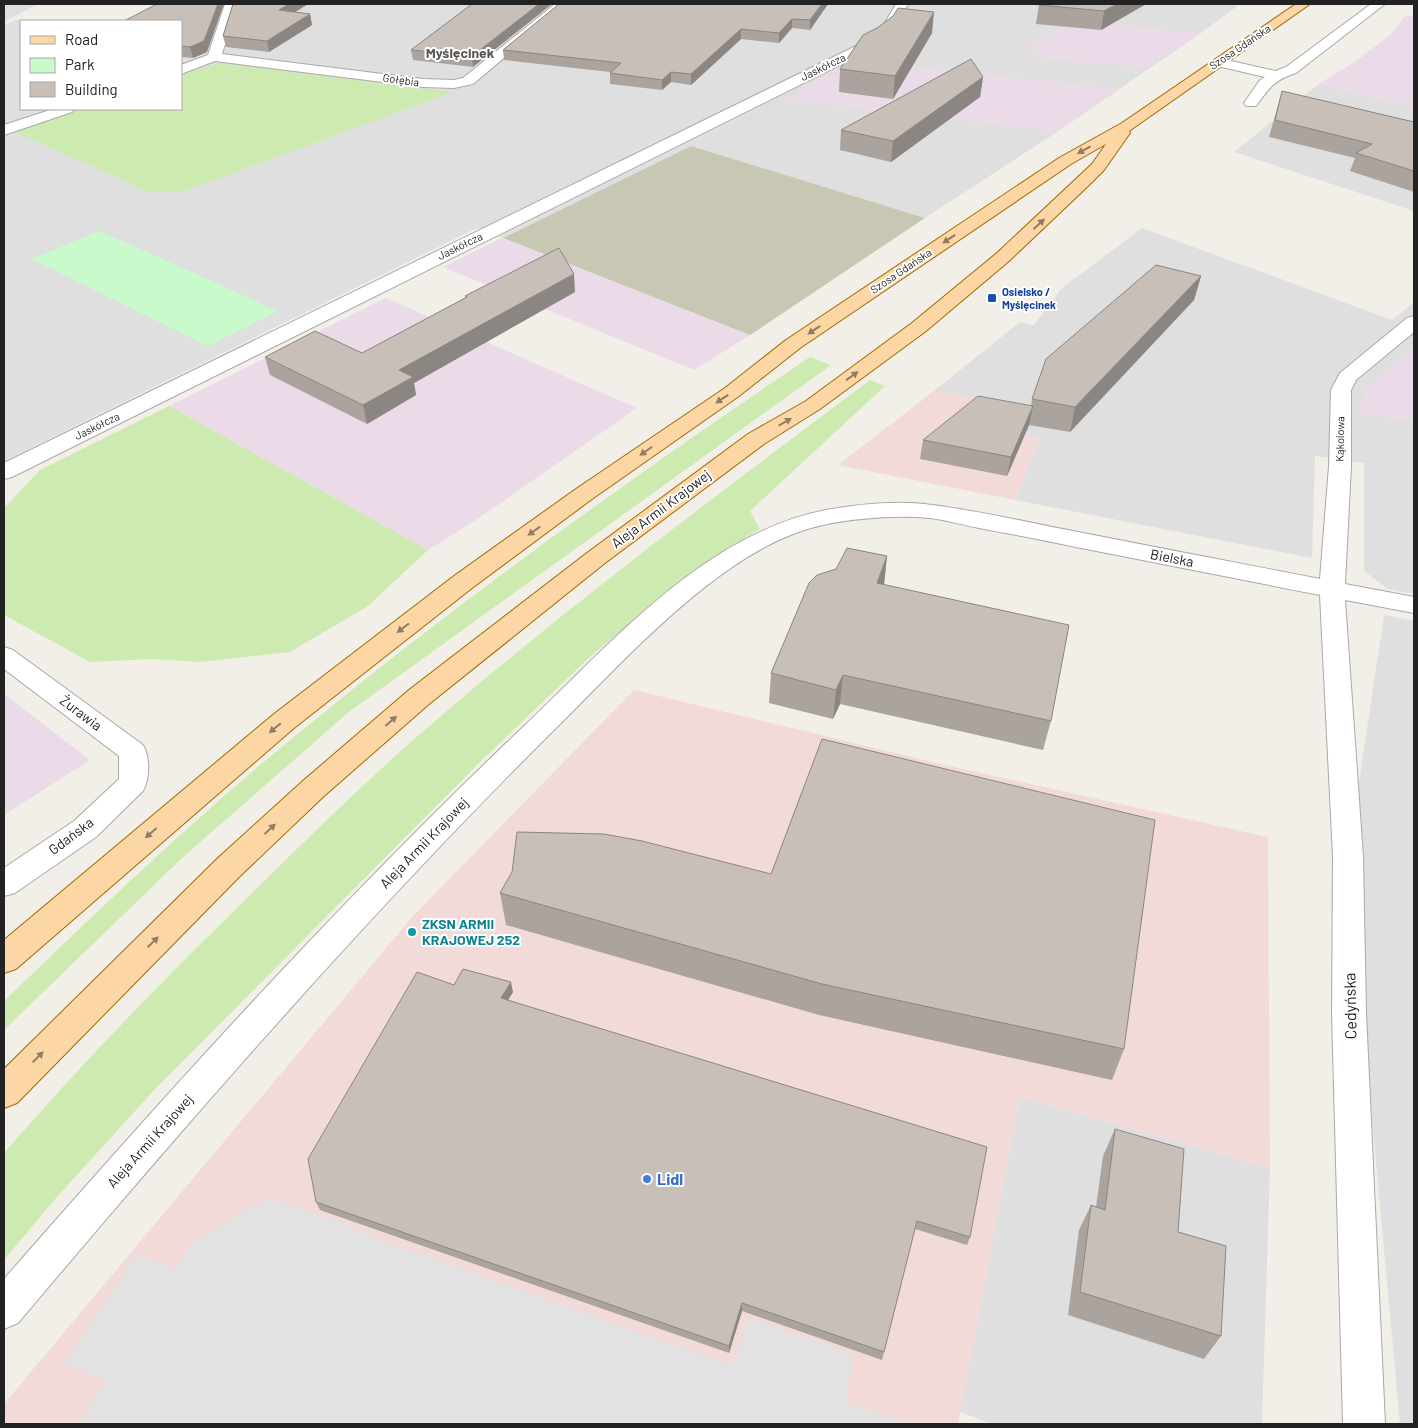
<svg xmlns="http://www.w3.org/2000/svg" width="1418" height="1428" viewBox="0 0 1418 1428" font-family="Barlow,sans-serif">
<style>
.residential{fill:#e0dfdf}
.commercial{fill:#f2dad9}
.industrial{fill:#ebdbe8}
.construction{fill:#c7c7b4}
.grass{fill:#cdebb0}
.park{fill:#c8facc}
.parking{fill:#e2e2e2}
.lines{fill:none;stroke-linecap:round;stroke-linejoin:round}
.minor-casing{stroke:#a9a9a9;stroke-width:2}
.primary-casing{stroke:#a06b00;stroke-width:2}
.minor{fill:#fff;fill-rule:evenodd}
.primary{fill:#fcd6a4;fill-rule:evenodd}
.wall{fill:#aba49e}
.shaded-wall{fill:#8b8681}
.building{fill:#c7bfb8;stroke:#8b8681}
.oneway{fill:#8f7c63}
.transit-dot{fill:#1a4fb4;stroke:#fff;stroke-width:2}
.culture-dot{fill:#0f9aa8;stroke:#fff;stroke-width:2}
.shop-dot{fill:#3f7fe0;stroke:#fff;stroke-width:2}
.labels{text-anchor:middle;stroke-width:4;stroke-linejoin:round;paint-order:stroke}
.far-street-label{font-size:11px;fill:#222;stroke:#fff}
.far-transit-label{font-size:11px;font-weight:bold;fill:#164399;stroke:#fff;text-anchor:start}
.far-quarter-label{font-size:14px;font-weight:bold;fill:#555;stroke:#fff}
.street-label{font-size:14px;fill:#222;stroke:#fff}
.culture-label{font-size:14px;font-weight:bold;fill:#0d838f;stroke:#fff;text-anchor:start}
.near-street-label{font-size:16px;fill:#222;stroke:#fff}
.near-shop-label{font-size:16px;font-weight:bold;fill:#366cbe;stroke:#fff;text-anchor:start}
</style>
<rect width="100%" height="100%" fill="#f2efe9"/>
<g class="residential">
<path d="M4,4H38L4,22Z"/>
<path d="M231,4H1240L1201,33L1057,132L925,218L691,146L502,238L477,228L4,461V25L15,20L25,21H21V109H181V31L222,35Z"/>
<path d="M1319,84L1414,107V211L1234,152Z"/>
<path d="M1142,228L1392,320L1414,302V594L1388,589L1364,571V463L1315,456L1312,558L1015,500L1040,439L1007,433L934,391L1020,322L1034,325L1062,288Z"/>
<path d="M1384,615L1414,621V1424H1400L1348,857Z"/>
<path d="M1020,1097L1270,1168L1262,1424H993L960,1412Z"/>
</g>
<g class="commercial">
<path d="M934,391L1015,403L1007,433L1040,438L1015,500L838,465Z"/>
<path d="M634,690L945,765L1268,837L1270,1168L1020,1097L958,1424H4V1404L413,916Z"/>
</g>
<g class="industrial">
<path d="M1406,15L1414,17V107L1319,84L1359,59L1382,41L1390,35Z"/>
<path d="M1073,21L1199,33L1148,68L1029,57L1041,50L1028,46Z"/>
<path d="M854,60L1117,89L1057,132L779,99L792,98L800,94L799,89Z"/>
<path d="M502,238L750,335L694,370L443,267Z"/>
<path d="M386,298L637,408L476,520L428,550L169,406Z"/>
<path d="M1414,348V422L1360,413L1364,390Z"/>
<path d="M4,694L90,760L4,815Z"/>
</g>
<path class="construction" d="M691,146L925,218L750,335L503,238Z"/>
<g class="grass">
<path d="M219,63L453,92L185,191L149,192L15,132L83,109H181V75Z"/>
<path d="M810,357L831,365L350,711L182,858L4,1030V1001C100,909 196,816 300,732C463,598 635,475 810,357Z"/>
<path d="M870,380L885,386L750,511L760,529L712,558L668,591L591,656L477,765L156,1088L56,1198L4,1260V1153C82,1063 165,978 250,895C312,834 375,772 442,715C580,597 725,489 870,380Z"/>
<path d="M169,406L428,550L368,606L290,652L200,662L151,659L90,662L4,615V508L40,470Z"/>
</g>
<path class="park" d="M100,231L278,311L208,346L31,259Z"/>
<path class="parking" d="M268,1198L354,1227L355,1231L727,1364L732,1363L735,1360L748,1318L855,1355L845,1395L847,1403L908,1424H79L106,1381L65,1364L138,1254L176,1269L185,1254L188,1245Z"/>
<g class="lines">
<g class="minor-casing">
<g id="minor">
<path d="M225,4H237L222,54L423,79L454,80L463,78L555,4H568L473,84L454,88L423,87L215,61L181,74V65L208,55Z"/>
<path d="M896,4H908L890,36L874,48L12,477L4,479V463L864,42L880,31Z"/>
<path d="M1371,4H1385L1296,73C1274,80 1269,88 1256,106H1246L1244,103L1260,80L1265,77L1213,65L1211,62L1218,58L1275,71L1286,67Z"/>
<path d="M53,109H74L72,112L4,135V125Z"/>
<path d="M1414,316V332L1356,380L1351,390V466L1345,584L1414,597V613L1345,600L1363,857L1366,1013L1385,1424H1343L1332,1013L1333,857L1320,595C1239,579 1157,563 1076,547C1044,540 1011,534 979,528C963,525 946,520 930,518C897,515 855,518 823,525C727,545 630,655 562,722C369,913 193,1116 18,1323L4,1329V1279C170,1089 339,902 522,728C609,646 703,534 826,510C858,504 900,500 932,505C981,511 1030,523 1078,532C1159,548 1239,563 1320,579L1329,466L1331,390L1340,373L1407,318Z"/>
<path d="M4,647L13,650L143,745C150,757 150,778 143,791L96,837L15,893L4,896V868L74,821L119,779V756L4,669Z"/>
</g>
</g>
<g class="primary-casing">
<path id="primary" d="M1296,4H1310L1129,131L1130,133L1104,170L1088,186L1009,261L926,331L820,409L764,444L605,563L429,704L324,796L240,876L17,1103L4,1108V1069L218,858L304,780L409,690L587,553L748,434L806,401L912,323L997,253L1092,164L1106,144L1071,164L800,348L739,396L592,499L472,588L294,728L16,969L4,973V940L274,714L454,576L576,489L725,388L786,340L1059,158L1122,123Z"/>
</g>
<use href="#minor" class="minor"/>
<use href="#primary" class="primary"/>
</g>
<g class="wall">
<path d="M233,4H308L295,12L310,14L312,25L269,52L226,47L223,36Z"/>
<path d="M472,4L473,67L413,60L411,50Z"/>
<path d="M559,4H828L810,30L792,28L779,43L741,39L691,85L671,82L662,90L610,84V72L504,60L503,50Z"/>
<path d="M1039,4H1146L1101,30L1036,24Z"/>
<path d="M181,21L207,52L193,58L181,57Z"/>
<path d="M932,33L893,99L839,92L840,69Z"/>
<path d="M983,77L980,97L891,162L840,150L841,130Z"/>
<path d="M1282,91L1414,122V192L1350,171L1355,158L1269,137Z"/>
<path d="M1201,276L1194,300L1070,432L1029,425L1007,476L920,459L923,440L1031,406L1032,399Z"/>
<path d="M575,292L414,383L416,395L367,424L270,375L265,357L362,353L465,298V296Z"/>
<path d="M887,556L884,584L1051,721L1043,750L840,704L833,719L769,703L771,673Z"/>
<path d="M500,893L1124,1049L1112,1080L819,1015L506,925Z"/>
<path d="M454,985L513,992L508,1000L970,1237L967,1245L915,1229L882,1360L742,1311L729,1353L320,1210L316,1202Z"/>
<path d="M1115,1129L1178,1232L1221,1336L1204,1359L1068,1315L1079,1230L1091,1205L1096,1207L1103,1156Z"/>
</g>
<g class="shaded-wall">
<path d="M218,4H224L207,52L193,58L190,47Z"/>
<path d="M289,4H308L281,21L279,10Z"/>
<path d="M539,4H552L473,67L472,56Z"/>
<path d="M822,4H828L810,30V20Z"/>
<path d="M1117,4H1146L1101,30L1104,11Z"/>
<path d="M934,12L932,33L893,99L895,76Z"/>
<path d="M310,14L312,25L269,52L267,41Z"/>
<path d="M792,19V28L779,43V33Z"/>
<path d="M741,29V39L691,85V74Z"/>
<path d="M671,72V82L662,90V80Z"/>
<path d="M983,77L980,97L891,162L893,141Z"/>
<path d="M574,274L575,292L414,383L416,395L367,424L363,405L399,370Z"/>
<path d="M1201,276L1194,300L1070,432L1075,407Z"/>
<path d="M1033,406L1029,425L1007,476L1011,457Z"/>
<path d="M887,556L884,585L877,583Z"/>
<path d="M843,675L840,704L833,719L836,690Z"/>
<path d="M511,982L513,992L503,1008L501,998Z"/>
<path d="M742,1303V1311L729,1353V1346Z"/>
</g>
<g class="building">
<path d="M157,4H218L204,41L190,47L181,46V21H124Z"/>
<path d="M233,4H289L279,10L310,14L267,41L223,36Z"/>
<path d="M472,4H539L472,56L411,50Z"/>
<path d="M559,4H822L810,20L792,19L779,33L741,29L691,74L671,72L662,80L610,73L621,63L503,50Z"/>
<path d="M1039,4H1117L1104,11L1039,5Z"/>
<path d="M898,8L934,12L895,76L840,69L863,35L877,28L893,16Z"/>
<path d="M971,59L983,77L893,141L841,130Z"/>
<path d="M1282,91L1414,122V171L1356,153L1372,144L1275,120Z"/>
<path d="M559,248L574,274L399,370L413,377L363,405L265,357L315,331L362,353L467,297L465,296Z"/>
<path d="M1156,265L1201,276L1075,407L1032,399L1046,359Z"/>
<path d="M978,396L1033,406L1011,457L923,440Z"/>
<path d="M847,548L887,556L877,583L1069,625L1051,721L843,675L836,690L771,673L809,583L817,575L836,569Z"/>
<path d="M822,739L1155,820L1124,1049L822,984L500,893L512,872L517,832L604,834L642,841L771,874Z"/>
<path d="M463,969L511,982L501,998L987,1147L970,1237L917,1221L884,1352L742,1303L729,1346L316,1202L308,1159L417,972L454,985Z"/>
<path d="M1115,1129L1184,1149L1178,1232L1226,1246L1221,1336L1080,1292L1091,1205L1105,1210Z"/>
</g>
<defs><path id="oneway-solid" d="M-6-.8H1V-3.2L6.5 0L1 3.2V.8H-6Z" transform="scale(1.25)"/></defs>
<g class="oneway">
<use href="#oneway-solid" transform="translate(1084 150) rotate(151)"/>
<use href="#oneway-solid" transform="translate(1039 224) rotate(-43)"/>
<use href="#oneway-solid" transform="translate(949 239) rotate(146)"/>
<use href="#oneway-solid" transform="translate(814 330) rotate(146)"/>
<use href="#oneway-solid" transform="translate(852 376) rotate(-36)"/>
<use href="#oneway-solid" transform="translate(722 399) rotate(146)"/>
<use href="#oneway-solid" transform="translate(785 422) rotate(-30)"/>
<use href="#oneway-solid" transform="translate(646 451) rotate(145)"/>
<use href="#oneway-solid" transform="translate(534 531) rotate(144)"/>
<use href="#oneway-solid" transform="translate(403 628) rotate(143)"/>
<use href="#oneway-solid" transform="translate(391 721) rotate(-41)"/>
<use href="#oneway-solid" transform="translate(275 728) rotate(140)"/>
<use href="#oneway-solid" transform="translate(270 829) rotate(-43)"/>
<use href="#oneway-solid" transform="translate(151 833) rotate(139)"/>
<use href="#oneway-solid" transform="translate(153 942) rotate(-44)"/>
<use href="#oneway-solid" transform="translate(38 1057) rotate(-45)"/>
</g>
<rect class="transit-dot" x="987" y="293" width="10" height="10" rx="2.5"/>
<circle class="culture-dot" cx="412" cy="932" r="5"/>
<circle class="shop-dot" cx="647" cy="1179" r="5"/>
<g class="labels">
<g class="far-street-label">
<text transform="translate(1240 47) rotate(-34)" y="4">Szosa Gdańska</text>
<text transform="translate(823 67) rotate(-26)" y="4">Jaskółcza</text>
<text transform="translate(401 80) rotate(8)" y="4">Gołębia</text>
<text transform="translate(460 246) rotate(-26)" y="4">Jaskółcza</text>
<text transform="translate(901 271) rotate(-34)" y="4">Szosa Gdańska</text>
<text transform="translate(97 426) rotate(-26)" y="4">Jaskółcza</text>
<text transform="translate(1340 439) rotate(-89)" y="4">Kąkolowa</text>
</g>
<g class="far-transit-label">
<text x="1002" y="296">Osielsko /<tspan x="1002" dy="13">Myślęcinek</tspan></text>
</g>
<g class="far-quarter-label">
<text x="460" y="58">Myślęcinek</text>
</g>
<g class="street-label">
<text transform="translate(661 509) rotate(-37)" y="5">Aleja Armii Krajowej</text>
<text transform="translate(1172 558) rotate(11)" y="5">Bielska</text>
<text transform="translate(81 713) rotate(37)" y="5">Żurawia</text>
<text transform="translate(71 836) rotate(-37)" y="5">Gdańska</text>
<text transform="translate(424 843) rotate(-46)" y="5">Aleja Armii Krajowej</text>
<text transform="translate(150 1141) rotate(-48)" y="5">Aleja Armii Krajowej</text>
</g>
<g class="culture-label">
<text x="422" y="929">ZKSN ARMII<tspan x="422" dy="16">KRAJOWEJ 252</tspan></text>
</g>
<g class="near-street-label">
<text transform="translate(1350 1006) rotate(-91)" y="6">Cedyńska</text>
</g>
<g class="near-shop-label">
<text x="657" y="1185">Lidl</text>
</g>
</g>
<rect width="1418" height="1428" fill="none" stroke="#222222" stroke-width="10"/>
<rect x="20" y="20" width="162" height="90" fill="#ffffff" stroke="#a7a7a7"/>
<rect x="30" y="36" width="25" height="8" fill="#fcd6a4" stroke="#a7a7a7"/>
<text x="65" y="45" font-size="15" fill="#222222">Road</text>
<rect x="30" y="58" width="25" height="15" fill="#c8facc" stroke="#a7a7a7"/>
<text x="65" y="70" font-size="15" fill="#222222">Park</text>
<rect x="30" y="82" width="25" height="15" fill="#c7bfb8" stroke="#a7a7a7"/>
<text x="65" y="95" font-size="15" fill="#222222">Building</text>
</svg>
